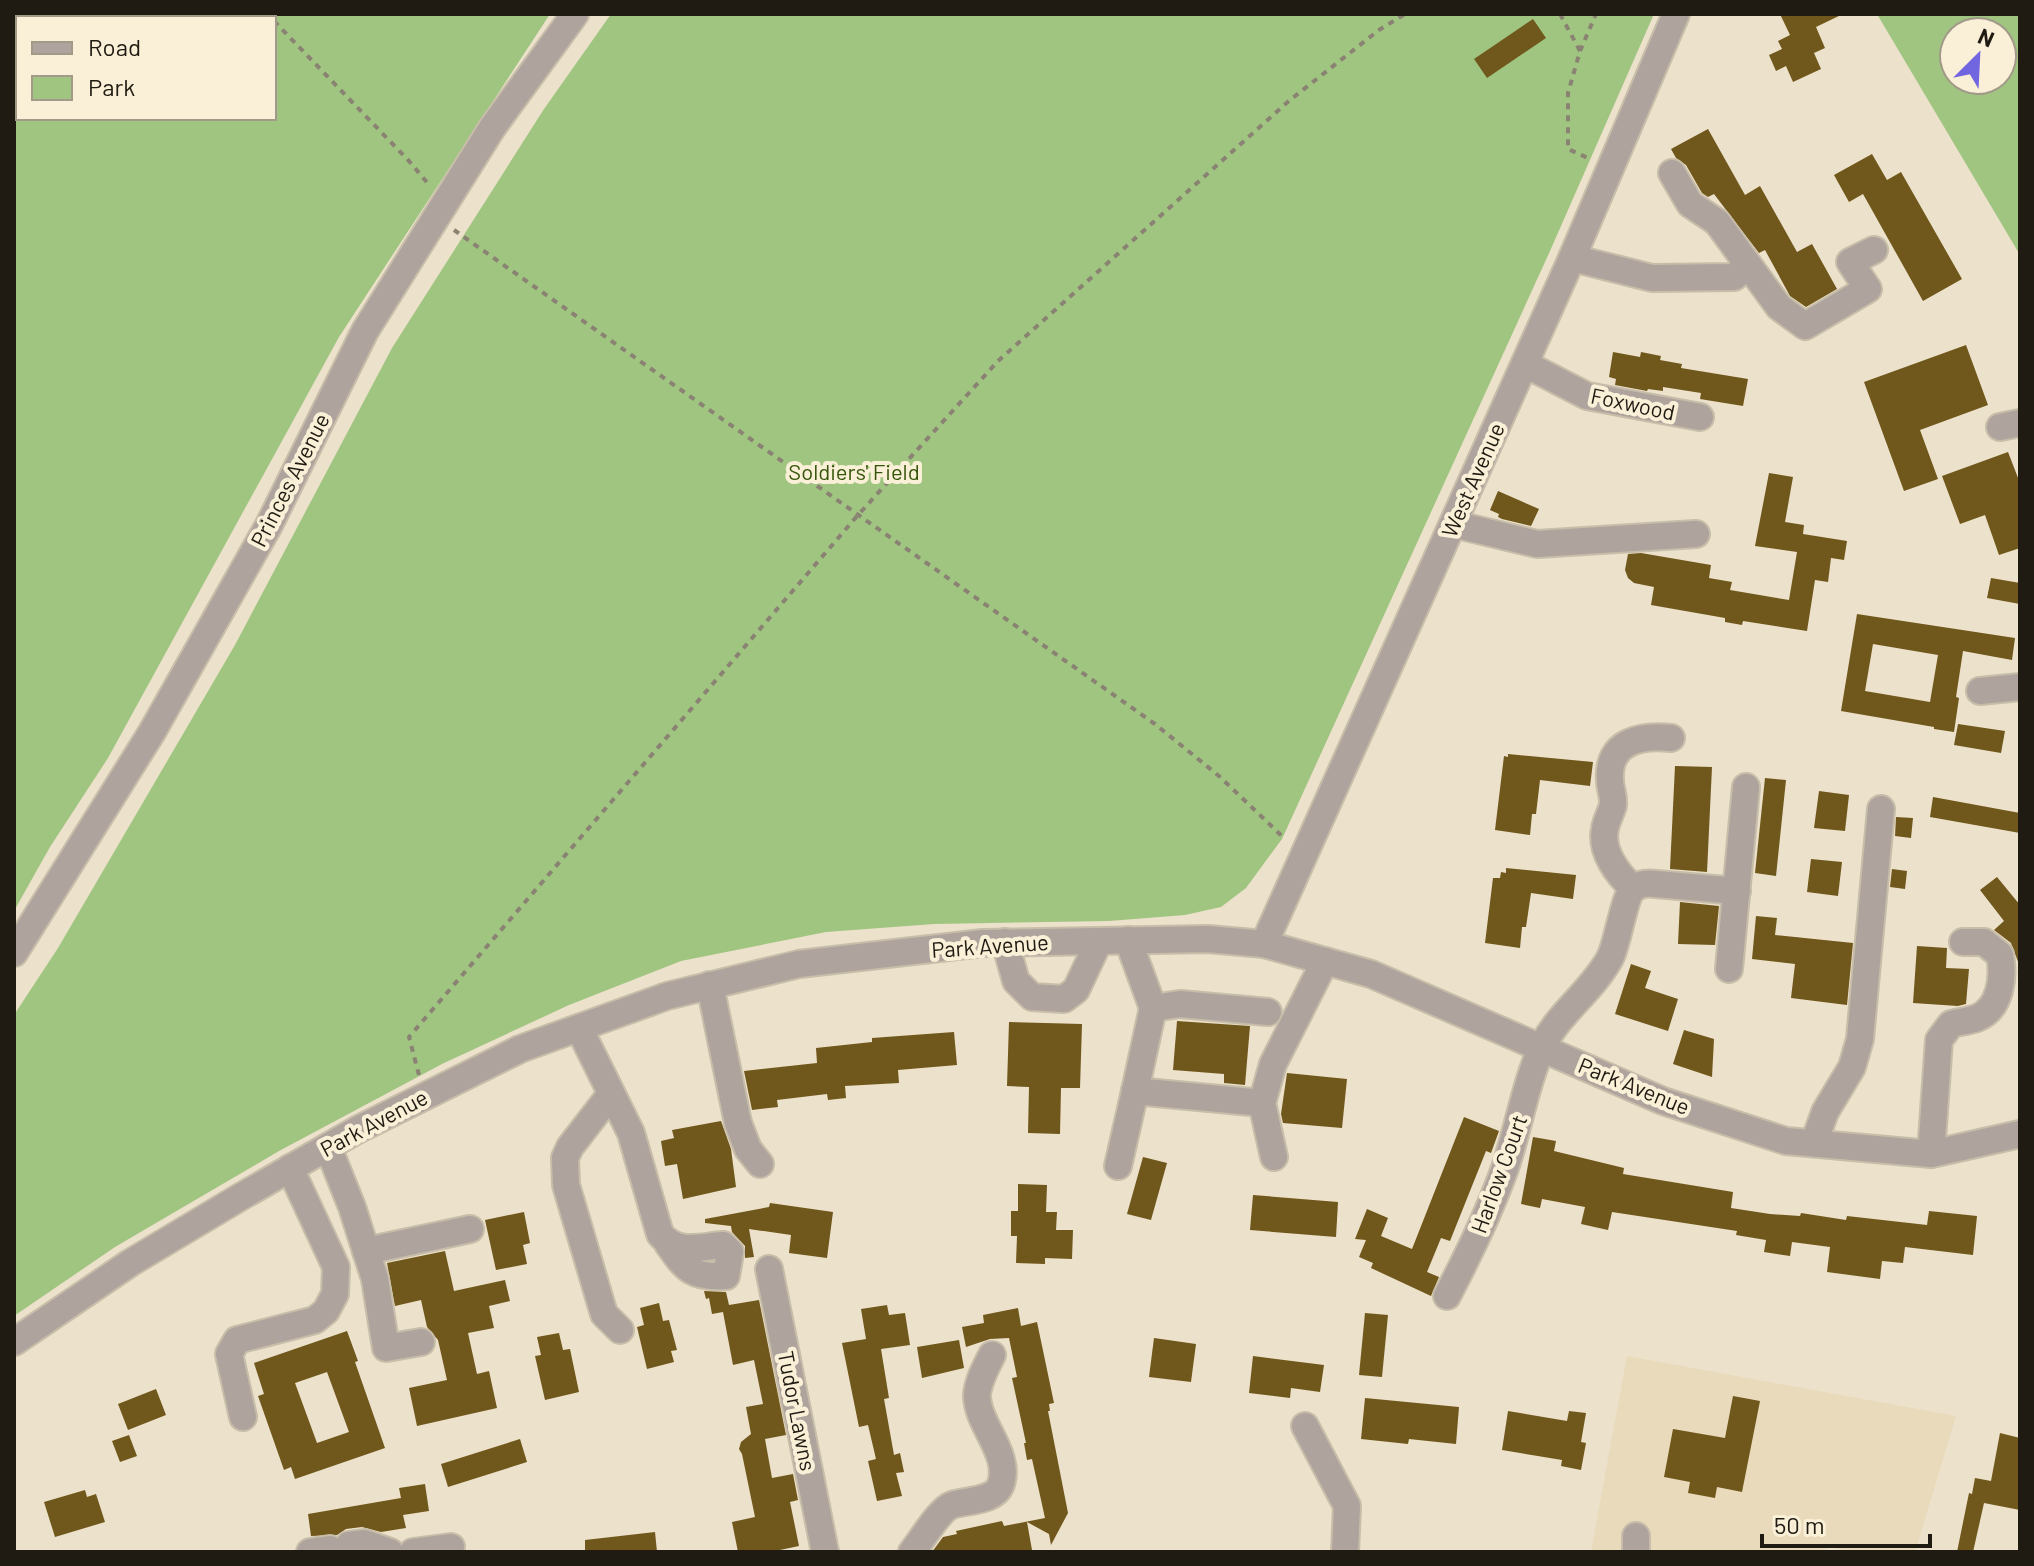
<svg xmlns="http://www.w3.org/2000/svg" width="2034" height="1566" viewBox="0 0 2034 1566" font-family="Barlow,sans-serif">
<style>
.built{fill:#e8dabb}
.green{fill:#a0c581;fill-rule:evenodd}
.building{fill:#70571b;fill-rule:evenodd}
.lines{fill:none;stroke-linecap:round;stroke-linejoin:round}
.minor-casing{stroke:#c7bda9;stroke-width:30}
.path{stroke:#8a8272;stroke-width:4;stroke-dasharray:6 6;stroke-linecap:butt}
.minor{stroke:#aea39d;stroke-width:26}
.labels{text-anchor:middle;stroke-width:8;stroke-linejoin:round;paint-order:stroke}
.street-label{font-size:22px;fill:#1f1b12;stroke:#faefd7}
.park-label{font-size:22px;fill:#345509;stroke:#faefd7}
</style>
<rect width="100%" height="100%" fill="#ece1ca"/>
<path class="built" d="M1627,1356L1956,1416L1915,1552H1858L1828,1547L1825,1552H1591Z"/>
<g class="green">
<path d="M14,14H550L339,337L108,758L50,847L14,911ZM18,18H274V118H18Z"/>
<path d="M611,14H1654L1550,251L1282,839L1246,888L1221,907L1185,915L1109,921L934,924L826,932L681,961L569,1005L442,1064L279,1151L115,1247L14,1316V1015L58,948L235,645L392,348L544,109Z"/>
<path d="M1877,14H2020V255ZM2002,32V80H1954V32Z"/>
</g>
<g class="building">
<path d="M1780,14H1843L1816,27L1825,48L1814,53L1821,69L1793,82L1786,66L1776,71L1769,55L1782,49L1778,41L1790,35Z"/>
<path d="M1533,19L1546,38L1487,78L1474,59Z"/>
<path d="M1708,129L1745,195L1760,186L1797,252L1812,244L1837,289L1806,307L1790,296L1765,250L1759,253L1714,194L1708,197L1702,193L1686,165L1676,158L1671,149Z"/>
<path d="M1872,154L1887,180L1901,172L1962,279L1923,301L1863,194L1849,202L1834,175Z"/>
<path d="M1966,345L1988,405L1920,430L1938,479L1904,491L1864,382Z"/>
<path d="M1613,352L1640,357L1641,352L1661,356L1660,360L1682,364L1681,368L1748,379L1743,406L1700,399L1701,393L1663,387V391L1648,389L1647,391L1615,385L1616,379L1609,377Z"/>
<path d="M2008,452L2020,483V548L1999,555L1985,515L1960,524L1942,476Z"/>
<path d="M1769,473L1793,477L1785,522L1804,525L1803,534L1847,541L1844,560L1831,558L1828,582L1815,580L1807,631L1743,621L1742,625L1725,622V618L1651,605L1654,587L1634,583L1628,578L1625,570L1628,554L1641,553L1711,565L1709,578L1732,582L1730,590L1789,600L1797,552L1755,546Z"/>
<path d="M1498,491L1539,509L1531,526L1502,519L1498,517L1499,514L1490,510Z"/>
<path d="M1991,578L2020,583V604L1987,598Z"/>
<path d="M1857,614L2015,638L2012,660L1963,651L1956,697L1959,698L1954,732L1934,729V727L1841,711ZM1873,644L1938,655L1930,702L1865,691Z"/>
<path d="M1958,724L2005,731L2001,753L1954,745Z"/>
<path d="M1508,754L1593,762L1590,786L1540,780L1536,814H1532L1530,835L1495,830L1504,756L1508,757Z"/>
<path d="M1675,766L1712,767L1707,872L1670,869Z"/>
<path d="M1765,778L1786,780L1776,876L1755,873Z"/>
<path d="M1819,791L1849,795L1845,831L1814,828Z"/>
<path d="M1933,797L2020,813V833L1930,817Z"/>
<path d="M1896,817L1913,818L1911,838L1895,836Z"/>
<path d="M1811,859L1842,862L1838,896L1807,892Z"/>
<path d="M1506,868L1576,875L1573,899L1531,893L1526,927H1522L1520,948L1485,943L1493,878H1500L1501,872L1506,873Z"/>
<path d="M1892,869L1907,871L1905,889L1890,887Z"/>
<path d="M1997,877L2020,905V967L2011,943L1994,930L2004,921L1980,890Z"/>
<path d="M1680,902L1719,906L1715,945L1678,944Z"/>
<path d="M1756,916L1777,918L1775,935L1853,943L1847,1005L1791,998L1795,964L1752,959Z"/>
<path d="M1917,946L1947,948L1946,968L1969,969L1966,1004L1958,1006L1913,1003Z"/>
<path d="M1631,964L1651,971L1645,988L1678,999L1668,1031L1615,1014Z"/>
<path d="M1177,1021L1250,1026L1245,1085L1224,1083V1074L1173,1070Z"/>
<path d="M1009,1022L1082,1024L1080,1088H1061L1060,1134L1028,1133L1029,1087L1007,1086Z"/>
<path d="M1684,1030L1714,1039L1712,1077L1673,1064Z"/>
<path d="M954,1032L957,1065L898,1070L899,1083L845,1086L846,1098L828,1100L827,1094L777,1100L778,1107L752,1110L744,1071L817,1063L816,1048L872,1042V1038Z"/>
<path d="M1287,1073L1347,1079L1342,1128L1283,1123L1281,1114Z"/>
<path d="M1464,1117L1499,1131L1491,1153L1486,1151L1450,1241L1441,1238L1427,1272L1439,1277L1431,1296L1371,1268L1373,1263L1359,1257L1366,1240L1355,1239L1367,1209L1388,1218L1381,1236L1412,1249Z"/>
<path d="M721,1121L731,1149L736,1187L683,1199L677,1164L665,1166L661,1141L674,1138L672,1130Z"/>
<path d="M1533,1137L1556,1141L1554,1151L1624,1168L1623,1174L1733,1192L1731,1208L1770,1214L1800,1216L1801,1213L1846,1220L1847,1216L1927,1225L1929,1211L1977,1216L1973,1255L1905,1247L1903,1263L1882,1261L1880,1279L1827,1272L1830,1247L1792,1242L1790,1256L1764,1252L1766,1240L1736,1235L1737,1231L1612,1212L1608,1230L1581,1224L1585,1207L1542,1199L1540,1208L1521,1204Z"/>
<path d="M1143,1157L1167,1163L1151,1220L1127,1214Z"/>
<path d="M1018,1184L1047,1185L1046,1212H1057L1056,1230H1073L1072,1259L1045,1258V1264L1016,1263L1017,1236H1011V1211H1018Z"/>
<path d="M1253,1195L1338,1202L1336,1237L1250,1230Z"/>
<path d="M770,1203L833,1212L827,1258L789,1253L791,1235L749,1229L754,1257L745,1258V1246L732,1232L731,1226L705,1223V1219L769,1207Z"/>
<path d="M524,1212L530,1243L523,1245L527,1264L496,1270L485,1220Z"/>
<path d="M445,1251L454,1291L505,1280L510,1301L489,1306L494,1328L468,1333L477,1374L489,1371L497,1408L417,1426L409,1388L447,1380L438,1340L427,1327L421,1300L395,1306L387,1263Z"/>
<path d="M704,1291L726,1292L729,1305L759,1300L786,1435L765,1439L772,1478L793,1474L798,1500L790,1502L799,1546L780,1550L781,1552H738L732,1522L755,1517L742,1454L739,1449L741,1442L751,1434L746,1407L763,1404L754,1360L733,1365L723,1312L712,1314L709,1298L706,1299Z"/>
<path d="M659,1303L663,1321L669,1320L677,1350L671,1351L674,1362L647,1369L637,1327L644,1325L640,1308Z"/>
<path d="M887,1305L889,1315L905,1313L910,1345L881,1349L889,1398L884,1399L894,1455L900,1453L904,1472L896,1473L902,1496L877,1501L868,1461L876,1459L868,1425L859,1427L842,1343L866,1339L861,1309Z"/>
<path d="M1018,1308L1021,1326L1037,1322L1054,1403L1049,1404L1050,1411H1048L1068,1513L1051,1545L1049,1534L1027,1522L1032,1550L1020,1552H932L943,1537L957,1534L956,1531L1002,1521L1004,1526L1045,1518L1032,1459L1027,1460L1024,1443H1026L1012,1378L1017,1377L1009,1338L990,1339L966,1347L962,1327L984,1323L983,1315Z"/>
<path d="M1365,1313L1388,1315L1382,1377L1359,1375Z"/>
<path d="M347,1331L358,1361L355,1362L385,1448L295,1479L291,1467L284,1470L258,1396L264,1394L254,1363ZM327,1372L349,1432L317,1443L295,1383Z"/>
<path d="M559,1333L563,1350L570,1349L579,1392L545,1400L535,1356L541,1355L537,1337Z"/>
<path d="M1154,1338L1196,1344L1191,1382L1149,1377Z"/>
<path d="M959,1340L964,1368L922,1378L917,1347Z"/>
<path d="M1253,1356L1324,1365L1320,1392L1291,1388L1290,1398L1249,1393Z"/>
<path d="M156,1389L166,1415L128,1430L118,1404Z"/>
<path d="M1733,1396L1760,1401L1742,1492L1717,1487L1715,1498L1688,1493L1690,1482L1664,1477L1673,1429L1725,1438Z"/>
<path d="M1365,1398L1459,1407L1456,1444L1409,1439L1408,1444L1361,1439Z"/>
<path d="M1508,1411L1567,1421L1569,1411L1586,1413L1581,1442L1586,1443L1581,1470L1561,1466L1562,1460L1502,1450Z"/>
<path d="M2000,1433L2020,1438V1510L1984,1503L1973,1552H1957L1969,1493L1972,1494L1975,1478L1991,1481Z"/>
<path d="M129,1435L137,1456L120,1462L112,1441Z"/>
<path d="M520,1439L527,1462L448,1487L441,1464Z"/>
<path d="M425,1484L429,1511L403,1515L406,1528L381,1532L362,1527L346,1529L337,1535L311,1536L308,1514L401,1498L399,1488Z"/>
<path d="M85,1490L87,1497L96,1494L105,1522L55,1537L44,1502Z"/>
<path d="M655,1532L657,1552H585V1540Z"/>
</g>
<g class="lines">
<g class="minor-casing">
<g id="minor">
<path d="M1672,173L1690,204L1717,222L1779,307L1805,326L1868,289L1850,262L1874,250"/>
<path d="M1572,258L1652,278L1734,277L1747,266"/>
<path d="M1525,364L1587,396L1700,417"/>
<path d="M2000,427L2020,423"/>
<path d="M1453,524L1537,544L1696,534"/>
<path d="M1980,691L2020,687"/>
<path d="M1633,888C1618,875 1600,851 1605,829C1606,821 1611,813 1613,805C1614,796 1610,789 1610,780C1607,741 1641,735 1671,738"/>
<path d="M1128,940L1153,1008L1180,1004L1268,1012"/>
<path d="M1005,942L1016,981L1032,997L1064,999L1076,990L1099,941"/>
<path d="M1264,944L1572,258L1676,14"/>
<path d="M14,953L152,732L269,525L365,331L492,128L575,14"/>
<path d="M1729,969L1746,787"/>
<path d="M710,985L738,1123L748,1149L760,1164"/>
<path d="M1153,1008L1135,1091L1262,1103"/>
<path d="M579,1028L631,1133L660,1234C677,1255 698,1247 723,1245L730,1252L726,1276C693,1278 686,1270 668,1244"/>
<path d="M611,1094L570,1147L565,1158L566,1185L604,1314L620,1330"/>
<path d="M1814,1143L1825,1112L1852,1067L1860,1039L1881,809"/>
<path d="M328,1147L352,1207L375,1279L386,1348L421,1342"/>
<path d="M1931,1154L1939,1040L1951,1024C1959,1022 1969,1021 1977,1018C2001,1008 2004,977 2000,955L1984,942H1963"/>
<path d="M1274,1157L1262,1103L1273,1064L1325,961"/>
<path d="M1118,1166L1135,1091"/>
<path d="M366,1251L470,1229"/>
<path d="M769,1269L825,1552"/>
<path d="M1447,1296C1469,1254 1489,1213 1505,1168C1518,1130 1526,1081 1543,1045C1560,1012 1592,991 1610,958C1618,942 1624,897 1633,889C1640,883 1648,883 1656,884L1737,891"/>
<path d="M14,1342L130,1263L242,1196L357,1130L520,1049L667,996L799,964L983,943L1208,939L1264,944L1371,974L1663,1101L1786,1141L1931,1154L2020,1134"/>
<path d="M243,1417L229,1354L237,1340L315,1320L326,1311L335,1294L336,1267L290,1168"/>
<path d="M1305,1426L1347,1506L1345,1552"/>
<path d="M1636,1536V1552"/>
<path d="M349,1545L364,1543L390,1552"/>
<path d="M310,1552L330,1549"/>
<path d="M413,1552L451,1547"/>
<path d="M912,1552C921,1541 940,1509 952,1505C966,1500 995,1502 1001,1484C1011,1453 977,1425 977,1395C978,1381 986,1367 992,1355"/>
</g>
</g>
<g class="path">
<path d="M267,14L271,18"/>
<path d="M1560,14L1580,51L1568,93V149L1590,159"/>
<path d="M274,21L409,161L430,186"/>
<path d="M1580,51L1596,14"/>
<path d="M454,230L1155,724L1219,776L1285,839"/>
<path d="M419,1075L409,1037L858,515L998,361L1290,100L1379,30L1405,14"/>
</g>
<use href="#minor" class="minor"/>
</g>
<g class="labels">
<g class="street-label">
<text transform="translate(1633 404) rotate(12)" y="8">Foxwood</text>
<text transform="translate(290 480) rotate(-63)" y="8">Princes Avenue</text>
<text transform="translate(1473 480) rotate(-66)" y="8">West Avenue</text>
<text transform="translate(990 946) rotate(-4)" y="8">Park Avenue</text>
<text transform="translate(1634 1086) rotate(22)" y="8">Park Avenue</text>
<text transform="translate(374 1123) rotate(-28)" y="8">Park Avenue</text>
<text transform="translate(1499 1174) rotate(-70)" y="8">Harlow Court</text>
<text transform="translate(797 1411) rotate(79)" y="8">Tudor Lawns</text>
</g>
<g class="park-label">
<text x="854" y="480">Soldiers' Field</text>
</g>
</g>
<rect width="2034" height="1566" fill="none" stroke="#1f1b12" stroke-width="32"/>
<rect x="16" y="16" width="260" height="104" fill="#faefd7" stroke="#a29a88" stroke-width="2"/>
<rect x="32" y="42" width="40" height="12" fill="#aea39d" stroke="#a29a88" stroke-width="2"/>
<text x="88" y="56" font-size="24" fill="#1f1b12">Road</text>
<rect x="32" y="76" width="40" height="24" fill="#a0c581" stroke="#a29a88" stroke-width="2"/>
<text x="88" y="96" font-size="24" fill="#1f1b12">Park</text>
<g transform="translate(1978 56) rotate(24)"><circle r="38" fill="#faefd7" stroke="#a29a88" stroke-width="2"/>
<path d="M0-6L14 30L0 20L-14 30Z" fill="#7165e0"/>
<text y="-12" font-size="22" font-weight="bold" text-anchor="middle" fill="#1f1b12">N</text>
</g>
<path d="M1762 1534v12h168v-12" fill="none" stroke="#1f1b12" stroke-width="4"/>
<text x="1774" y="1534" font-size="24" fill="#1f1b12" stroke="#faefd7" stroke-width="6" paint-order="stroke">50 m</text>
</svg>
